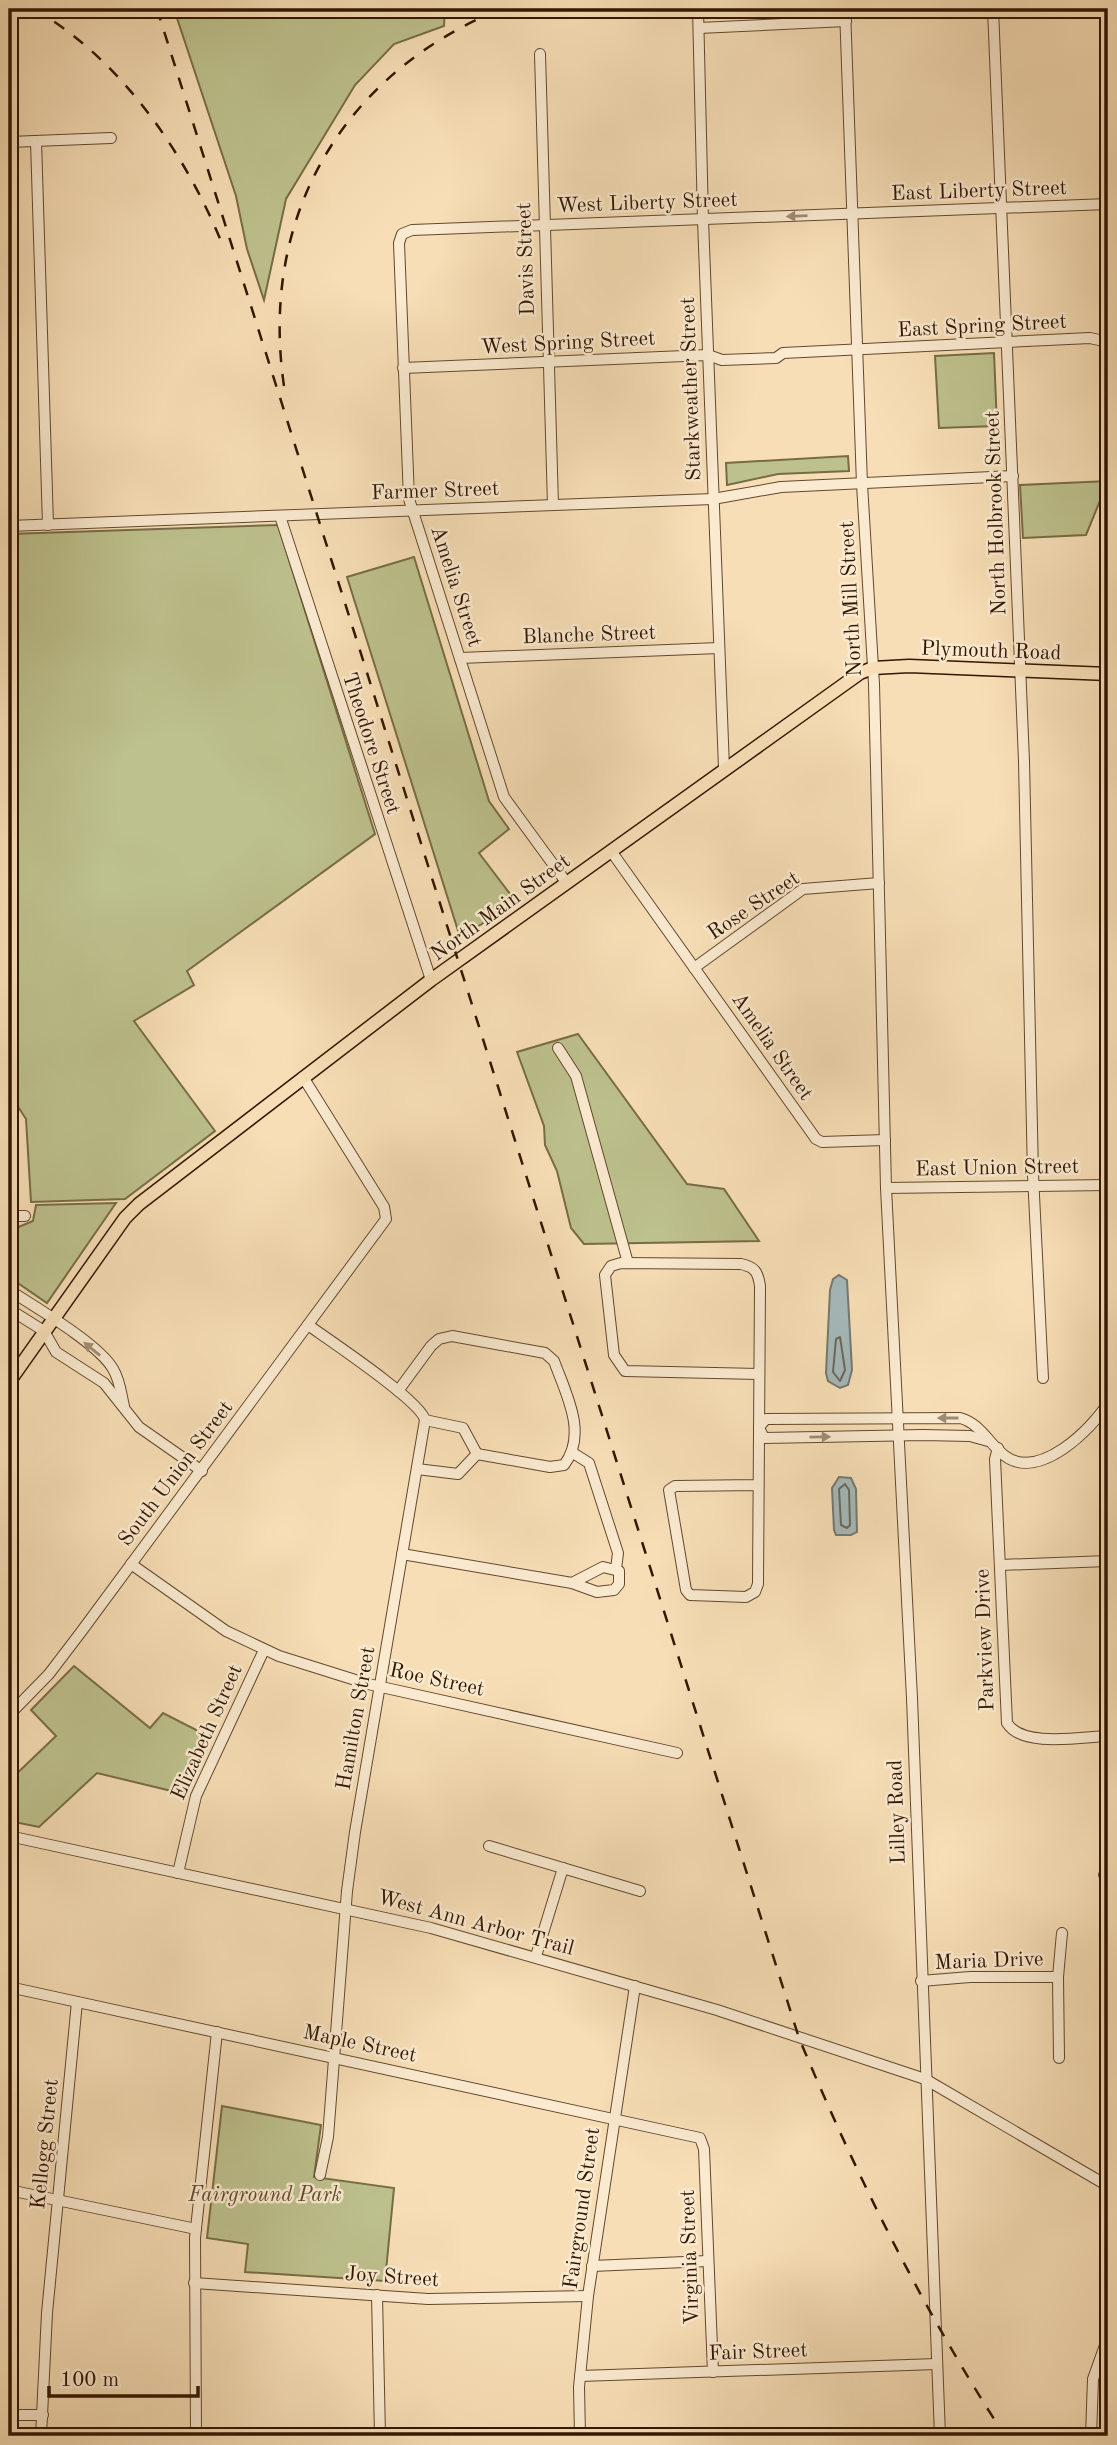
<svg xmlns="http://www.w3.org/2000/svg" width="1117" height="2445" viewBox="0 0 1117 2445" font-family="'Old Standard TT',serif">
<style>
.green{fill:#bdc18d;stroke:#786c46;stroke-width:2}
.water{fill:#a4b9ba;stroke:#767870;stroke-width:2}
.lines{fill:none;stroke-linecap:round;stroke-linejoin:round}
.shore{stroke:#6b685d;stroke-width:2}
.minor-casing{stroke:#63482e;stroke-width:12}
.major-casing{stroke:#321600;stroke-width:15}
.minor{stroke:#faead0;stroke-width:10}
.major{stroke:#f7deb6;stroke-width:12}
.rail{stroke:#321600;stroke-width:2.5;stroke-dasharray:12 12;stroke-linecap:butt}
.oneway{fill:#a08b72}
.labels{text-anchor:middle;stroke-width:5;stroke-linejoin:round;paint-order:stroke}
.street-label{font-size:21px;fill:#321600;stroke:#faead0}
.park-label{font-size:21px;font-style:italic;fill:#5c492a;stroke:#faead0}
</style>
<rect width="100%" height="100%" fill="#f7deb6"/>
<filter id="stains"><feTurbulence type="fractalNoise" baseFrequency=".00286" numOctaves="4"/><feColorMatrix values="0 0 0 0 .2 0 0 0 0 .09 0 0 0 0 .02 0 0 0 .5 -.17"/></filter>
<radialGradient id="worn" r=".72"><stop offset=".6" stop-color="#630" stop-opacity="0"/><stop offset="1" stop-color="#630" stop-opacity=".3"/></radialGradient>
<g class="green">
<path d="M174,9H445L444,26L394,44L355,85L286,199L264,300L247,249L236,196Z"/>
<path d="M994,353L997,426L939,428L935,356Z"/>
<path d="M848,456L849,471L778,474L727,485L726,463Z"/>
<path d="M1108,481L1086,535L1023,538L1020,485Z"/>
<path d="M278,525L375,834L187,971L194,985L134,1021L215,1131L125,1199L31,1202L26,1119L15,1102L9,1103V534Z"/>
<path d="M414,557L489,801L509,829L479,853L517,903L460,937L347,577Z"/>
<path d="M578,1034L687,1184L724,1189L759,1241L584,1244L571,1228L557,1171L545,1145L544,1126L517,1052Z"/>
<path d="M116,1203L47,1303L9,1277V1231L33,1221L36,1205Z"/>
<path d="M74,1666L150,1728L163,1713L208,1736L180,1793L97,1773L39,1827L9,1821V1781L56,1736L31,1710Z"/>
<path d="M222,2106L321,2125L314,2177L394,2188L385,2281L245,2272L248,2244L207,2238Z"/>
</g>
<g class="water">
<path d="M839,1275L847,1280L852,1370L848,1385L840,1388L828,1381L826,1373L830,1290L833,1279Z"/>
<path d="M839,1477L851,1478L856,1489L857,1532L851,1535H836L834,1530L832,1488Z"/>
</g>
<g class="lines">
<g class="shore">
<path d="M840,1337L845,1370L840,1381L833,1372L836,1339Z"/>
<path d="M845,1484L849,1490L850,1525L847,1528L841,1525L839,1489Z"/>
</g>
<g class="minor-casing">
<g id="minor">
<path d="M698,9L703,220L724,768"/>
<path d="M845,9L862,484L874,684L886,1188L912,1698L940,2436"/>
<path d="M993,9L1024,761L1033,1175L1043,1378"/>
<path d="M699,28L846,21"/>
<path d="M540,54L553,505"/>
<path d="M36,141L48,525"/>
<path d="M9,142L111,138"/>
<path d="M403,368L708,355L722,360L776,358L783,353L1090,338L1108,342"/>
<path d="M280,516L431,980"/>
<path d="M9,526L713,499L781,487L1013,476"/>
<path d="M460,658L719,648"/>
<path d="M611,851L816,1139L822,1142L885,1140"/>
<path d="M566,882L504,797L409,499L399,243L402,234L412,230L1108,204"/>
<path d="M694,968L803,889L879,883"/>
<path d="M558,1048L576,1076L628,1263"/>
<path d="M886,1188L1108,1185"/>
<path d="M9,1216H25"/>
<path d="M9,1290C35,1307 99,1344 113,1369C120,1380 121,1394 124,1406"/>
<path d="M9,1309L44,1331L56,1352L104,1383L139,1427L202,1471"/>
<path d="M308,1325C329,1340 421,1401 425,1420L355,1832L347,1891L328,2137L320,2175"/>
<path d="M398,1391L431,1346L439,1339L452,1336L545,1353L554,1361C566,1394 588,1434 564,1465L550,1467L477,1454"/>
<path d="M759,1427L766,1419L960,1418C980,1423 989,1444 1005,1456C1039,1481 1091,1430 1108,1403"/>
<path d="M760,1430L764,1438L923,1435L970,1436L988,1441"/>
<path d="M998,1448L995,1459L1007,1723C1022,1748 1081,1737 1108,1736"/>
<path d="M573,1453L589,1463L618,1553L616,1569"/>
<path d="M417,1469L458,1474L477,1454L463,1428L425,1420"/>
<path d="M758,1485L675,1486L669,1490L686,1590L690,1595L746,1597L755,1592L758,1584L760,1286C758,1272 755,1267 741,1264L621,1263L611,1266L605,1275L614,1355L625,1371L759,1374"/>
<path d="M402,1554L572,1583L597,1592L614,1590L619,1584V1571L603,1567L572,1583"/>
<path d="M131,1564L226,1631L279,1656L368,1684L677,1753"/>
<path d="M1000,1565L1108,1561"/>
<path d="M9,1715L49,1674L81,1632L386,1219L384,1207L303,1077"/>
<path d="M9,1836L431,1928L717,2010L925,2079L1108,2186"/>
<path d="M489,1846L640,1891"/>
<path d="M178,1873L196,1796L264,1650"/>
<path d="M1104,1875H1108"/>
<path d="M536,1956L563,1868"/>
<path d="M921,1981L970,1977H1058"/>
<path d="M9,1987L700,2138L704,2149L713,2372"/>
<path d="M1059,2058L1058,1977L1062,1933"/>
<path d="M9,2190L196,2229"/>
<path d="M592,2266L708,2261"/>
<path d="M194,2283L428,2299L588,2296"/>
<path d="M377,2295L380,2436"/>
<path d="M580,2376L937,2364"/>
<path d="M9,2415H43"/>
<path d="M41,2436L47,2313L77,2002"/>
<path d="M196,2436L195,2238L217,2032"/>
<path d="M580,2436L579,2387L588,2296L635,1986"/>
<path d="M1091,2436L1093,2379L1108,2337"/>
</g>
</g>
<g class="major-casing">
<path id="major" d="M9,1382L125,1218L139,1204L431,980L860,673L873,668L909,666L1108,674"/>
</g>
<use href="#minor" class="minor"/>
<use href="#major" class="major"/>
<g class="rail">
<path d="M34,9C121,59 186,154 223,246"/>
<path d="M157,9L799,2038C857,2177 923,2310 1005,2436"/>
<path d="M284,386C259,216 343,73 501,9"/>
</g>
</g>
<defs><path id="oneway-solid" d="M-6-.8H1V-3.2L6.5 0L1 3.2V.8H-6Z" transform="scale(1.75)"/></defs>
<g class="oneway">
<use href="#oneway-solid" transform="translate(797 216) rotate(178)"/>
<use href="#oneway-solid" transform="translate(92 1349) rotate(-141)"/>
<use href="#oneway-solid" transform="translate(948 1418) rotate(-180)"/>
<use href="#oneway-solid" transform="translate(820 1437) rotate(-1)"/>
</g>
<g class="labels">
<g class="street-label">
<text transform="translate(979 190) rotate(-2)" y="7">East Liberty Street</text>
<text transform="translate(647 202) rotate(-2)" y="7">West Liberty Street</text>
<text transform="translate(525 259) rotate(-92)" y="7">Davis Street</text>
<text transform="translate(982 325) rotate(-3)" y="7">East Spring Street</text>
<text transform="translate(568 342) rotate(-3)" y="7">West Spring Street</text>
<text transform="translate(690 389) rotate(-92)" y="7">Starkweather Street</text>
<text transform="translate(435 490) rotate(-2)" y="7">Farmer Street</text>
<text transform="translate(995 513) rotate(-92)" y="7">North Holbrook Street</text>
<text transform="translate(457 586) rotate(72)" y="7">Amelia Street</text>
<text transform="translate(850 599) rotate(-93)" y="7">North Mill Street</text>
<text transform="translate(589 634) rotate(-2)" y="7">Blanche Street</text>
<text transform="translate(991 650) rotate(2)" y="7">Plymouth Road</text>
<text transform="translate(372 743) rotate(72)" y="7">Theodore Street</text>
<text transform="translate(753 905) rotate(-34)" y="7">Rose Street</text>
<text transform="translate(500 907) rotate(-36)" y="7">North Main Street</text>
<text transform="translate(773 1046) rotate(55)" y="7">Amelia Street</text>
<text transform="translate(997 1167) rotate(-1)" y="7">East Union Street</text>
<text transform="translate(175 1473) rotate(-53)" y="7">South Union Street</text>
<text transform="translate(984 1640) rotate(-92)" y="7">Parkview Drive</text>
<text transform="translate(437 1679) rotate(12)" y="7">Roe Street</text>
<text transform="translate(355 1718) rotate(-80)" y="7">Hamilton Street</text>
<text transform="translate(206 1732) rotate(-66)" y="7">Elizabeth Street</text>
<text transform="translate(896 1812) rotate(-92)" y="7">Lilley Road</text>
<text transform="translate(476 1922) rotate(15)" y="7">West Ann Arbor Trail</text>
<text transform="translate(989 1960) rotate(-2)" y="7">Maria Drive</text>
<text transform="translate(360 2043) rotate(12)" y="7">Maple Street</text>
<text transform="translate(44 2144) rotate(-84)" y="7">Kellogg Street</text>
<text transform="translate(581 2208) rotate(-82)" y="7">Fairground Street</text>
<text transform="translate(689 2257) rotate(-92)" y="7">Virginia Street</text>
<text transform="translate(392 2276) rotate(4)" y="7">Joy Street</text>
<text transform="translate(758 2351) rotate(-2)" y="7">Fair Street</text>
</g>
<g class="park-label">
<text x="265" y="2201">Fairground Park</text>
</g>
</g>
<rect width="1117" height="2445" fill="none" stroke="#f7deb6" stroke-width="35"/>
<rect x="10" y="10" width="1096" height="2424" fill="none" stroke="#321600" stroke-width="3.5"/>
<rect x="18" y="18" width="1082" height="2410" fill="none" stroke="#321600" stroke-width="2"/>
<path d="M49 2386v10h149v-10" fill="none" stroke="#321600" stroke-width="3.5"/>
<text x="60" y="2386" font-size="21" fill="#321600" stroke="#faead0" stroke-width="5" paint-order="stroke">100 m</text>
<rect width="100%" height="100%" filter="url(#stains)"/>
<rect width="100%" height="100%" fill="url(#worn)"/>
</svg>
